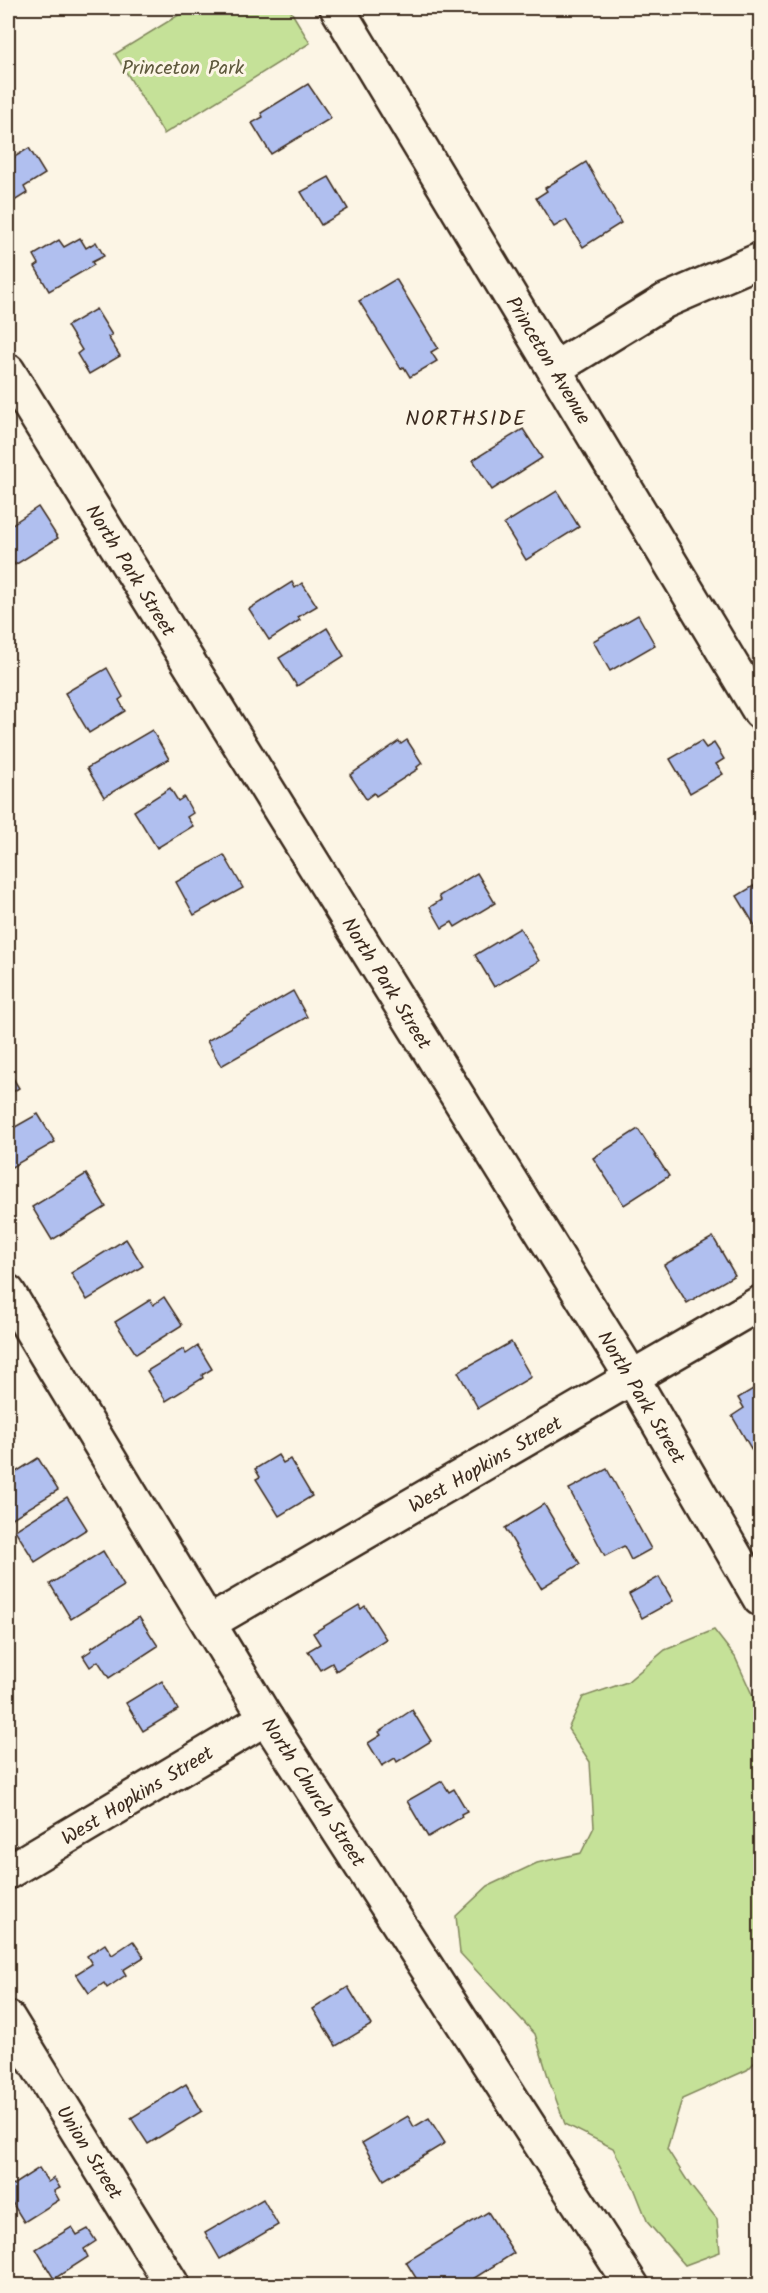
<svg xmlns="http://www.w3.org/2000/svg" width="768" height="2293" viewBox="0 0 768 2293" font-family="Kalam,sans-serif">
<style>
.green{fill:#c5e198;stroke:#80865b;stroke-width:1.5}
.building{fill:#b0bfef;stroke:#3b2a1e;stroke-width:1.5}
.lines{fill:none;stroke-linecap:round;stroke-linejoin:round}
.minor-casing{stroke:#3b2a1e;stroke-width:38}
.major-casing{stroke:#3b2a1e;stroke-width:38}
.highway-casing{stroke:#3b2a1e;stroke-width:38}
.minor{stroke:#fcf5e5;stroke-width:33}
.major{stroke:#fcf5e5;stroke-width:33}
.highway{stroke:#fcf5e5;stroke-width:33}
.labels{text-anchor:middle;stroke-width:6;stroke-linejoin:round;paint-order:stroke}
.park-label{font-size:20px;fill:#5e583c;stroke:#fcf5e5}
.street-label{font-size:20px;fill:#3b2a1e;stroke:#fcf5e5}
.neighbourhood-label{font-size:21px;letter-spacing:1.5px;fill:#3b2a1e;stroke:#fcf5e5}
</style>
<rect width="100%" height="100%" fill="#fcf5e5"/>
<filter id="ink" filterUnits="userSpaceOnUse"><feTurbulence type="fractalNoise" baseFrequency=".0167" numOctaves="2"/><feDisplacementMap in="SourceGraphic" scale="12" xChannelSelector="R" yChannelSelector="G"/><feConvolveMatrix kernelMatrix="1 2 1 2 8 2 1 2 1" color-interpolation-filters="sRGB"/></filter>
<g filter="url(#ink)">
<g class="green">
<path d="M190,8H289L310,43L164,134L115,54Z"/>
<path d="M714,1630L735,1657L760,1712V2057L747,2070L682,2099L667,2149L690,2185L717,2219L720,2252L685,2265L648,2223L634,2188L613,2148L565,2124L550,2083L535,2034L460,1953L456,1916L488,1886L537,1863L581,1853L594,1827L590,1762L568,1729L583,1697L627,1682L665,1650Z"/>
</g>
<g class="building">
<path d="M308,84L331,118L271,154L252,123L263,117L261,113Z"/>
<path d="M29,148L45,174L24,187L27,193L8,205V161Z"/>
<path d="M586,162L621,223L583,247L566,220L554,227L536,198L547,191L545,188Z"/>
<path d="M329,177L348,209L321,225L301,192Z"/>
<path d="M80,238L86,248L96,242L104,256L92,262L94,265L49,291L35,267L39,264L34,255L59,240L64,247Z"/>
<path d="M396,279L438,348L431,352L437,361L410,377L404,367L401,369L359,301Z"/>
<path d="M96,309L112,335L108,337L120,356L89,374L77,354L82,350L67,326Z"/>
<path d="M523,429L542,458L492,490L473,460Z"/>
<path d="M557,491L579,527L526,560L504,524Z"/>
<path d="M38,507L58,538L15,565L8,553V527Z"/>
<path d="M760,547V563L753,551Z"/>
<path d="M292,582L295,588L302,583L317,606L298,617L300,620L269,640L249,609Z"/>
<path d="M638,615L655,645L610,671L593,641Z"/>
<path d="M327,628L344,656L297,686L279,658Z"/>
<path d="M107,668L123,697L119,700L125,711L89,733L65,693Z"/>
<path d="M152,730L169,759L104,797L87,768Z"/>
<path d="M407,740L422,763L417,767L418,769L376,796L374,793L366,799L350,775L399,741L401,744Z"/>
<path d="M701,741L706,748L714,743L724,759L716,764L723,774L690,793L670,759Z"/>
<path d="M170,788L178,801L184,797L193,813L187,817L193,826L157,848L134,811Z"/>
<path d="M224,855L243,888L194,915L176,882Z"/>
<path d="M477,873L495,903L455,927L452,922L442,928L430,907L441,900L439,896Z"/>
<path d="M760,882V934L737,896Z"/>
<path d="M520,928L539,961L494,987L475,955Z"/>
<path d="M293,991L307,1017L221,1066L207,1041Z"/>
<path d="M8,1070L19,1088L8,1095Z"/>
<path d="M38,1114L55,1142L10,1168L8,1164V1131Z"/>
<path d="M638,1129L669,1176L624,1205L593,1158Z"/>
<path d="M86,1174L106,1207L52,1240L32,1207Z"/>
<path d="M713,1237L735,1275L687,1303L664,1265Z"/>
<path d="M126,1239L143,1266L87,1300L71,1273Z"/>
<path d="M164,1297L182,1325L136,1354L115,1322L150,1300L153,1305Z"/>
<path d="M511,1342L531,1377L478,1408L458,1372Z"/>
<path d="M198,1346L212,1369L202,1375L203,1378L166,1401L147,1371L183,1349L186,1354Z"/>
<path d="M758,1386L760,1390V1447L753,1452L732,1416L744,1408L738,1398Z"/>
<path d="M8,1425L16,1438L8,1444Z"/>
<path d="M278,1455L283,1463L290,1459L312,1496L279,1516L256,1479L260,1477L255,1469Z"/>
<path d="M38,1458L58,1490L11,1519L8,1514V1477Z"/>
<path d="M607,1469L651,1549L631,1560L624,1546L605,1556L569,1489Z"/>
<path d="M67,1497L87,1529L35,1562L15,1530Z"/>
<path d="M544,1504L580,1564L541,1588L505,1528Z"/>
<path d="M103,1551L124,1586L71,1619L50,1584Z"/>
<path d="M659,1577L673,1601L642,1618L629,1594Z"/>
<path d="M359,1605L361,1609L365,1606L386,1639L336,1671L332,1663L320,1670L308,1651L320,1644L313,1633Z"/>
<path d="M139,1617L158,1646L109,1678L98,1661L90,1667L83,1656L92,1650L91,1648Z"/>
<path d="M162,1681L178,1710L143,1731L126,1703Z"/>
<path d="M412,1710L431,1741L397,1762L395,1758L382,1766L368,1743L381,1735L379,1732Z"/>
<path d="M442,1781L449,1792L454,1789L467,1811L461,1814L462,1817L428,1837L407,1801Z"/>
<path d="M133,1941L144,1957L123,1970L126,1975L107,1988L104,1983L89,1993L76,1974L92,1964L87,1956L105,1944L112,1955Z"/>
<path d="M348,1987L371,2025L336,2046L313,2009Z"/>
<path d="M186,2084L202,2111L148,2144L131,2118Z"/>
<path d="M408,2116L414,2127L429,2118L445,2143L384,2180L362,2143Z"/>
<path d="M39,2168L48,2182L54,2178L60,2188L54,2191L59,2200L24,2222L8,2196V2188Z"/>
<path d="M263,2199L278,2225L220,2259L205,2233Z"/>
<path d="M488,2212L514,2253L462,2286H421L406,2262Z"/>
<path d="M72,2227L77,2235L88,2229L96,2241L84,2249L88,2257L54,2279L36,2249Z"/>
</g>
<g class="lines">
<g class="minor-casing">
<g id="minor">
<path d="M337,8L760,712"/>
<path d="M554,369L665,301L760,260"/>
<path d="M8,1292L266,1718L632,2286"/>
<path d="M209,1623L760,1303"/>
<path d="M8,1872L266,1718"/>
<path d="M8,2018L173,2286"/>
</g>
</g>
<g class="major-casing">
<path id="major" d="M8,371L633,1379"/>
</g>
<g class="highway-casing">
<path id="highway" d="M633,1379L760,1599"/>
</g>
<use href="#minor" class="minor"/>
<use href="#major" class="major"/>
<use href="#highway" class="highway"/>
</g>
</g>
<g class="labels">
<g class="park-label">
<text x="183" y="74">Princeton Park</text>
</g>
<g class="street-label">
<text transform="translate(549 360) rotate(59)" y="7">Princeton Avenue</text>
<text transform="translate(131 570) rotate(58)" y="7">North Park Street</text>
<text transform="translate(387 983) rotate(58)" y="7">North Park Street</text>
<text transform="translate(642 1397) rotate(59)" y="7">North Park Street</text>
<text transform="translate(485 1464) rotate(-30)" y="7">West Hopkins Street</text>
<text transform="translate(314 1792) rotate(57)" y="7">North Church Street</text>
<text transform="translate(137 1795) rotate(-31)" y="7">West Hopkins Street</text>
<text transform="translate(90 2152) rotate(58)" y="7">Union Street</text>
</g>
<g class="neighbourhood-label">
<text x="466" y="425">NORTHSIDE</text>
</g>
</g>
<rect width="768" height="2293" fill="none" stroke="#fcf5e5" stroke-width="30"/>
<rect x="15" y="15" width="738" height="2263" fill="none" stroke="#3b2a1e" stroke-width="2" filter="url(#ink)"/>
</svg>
